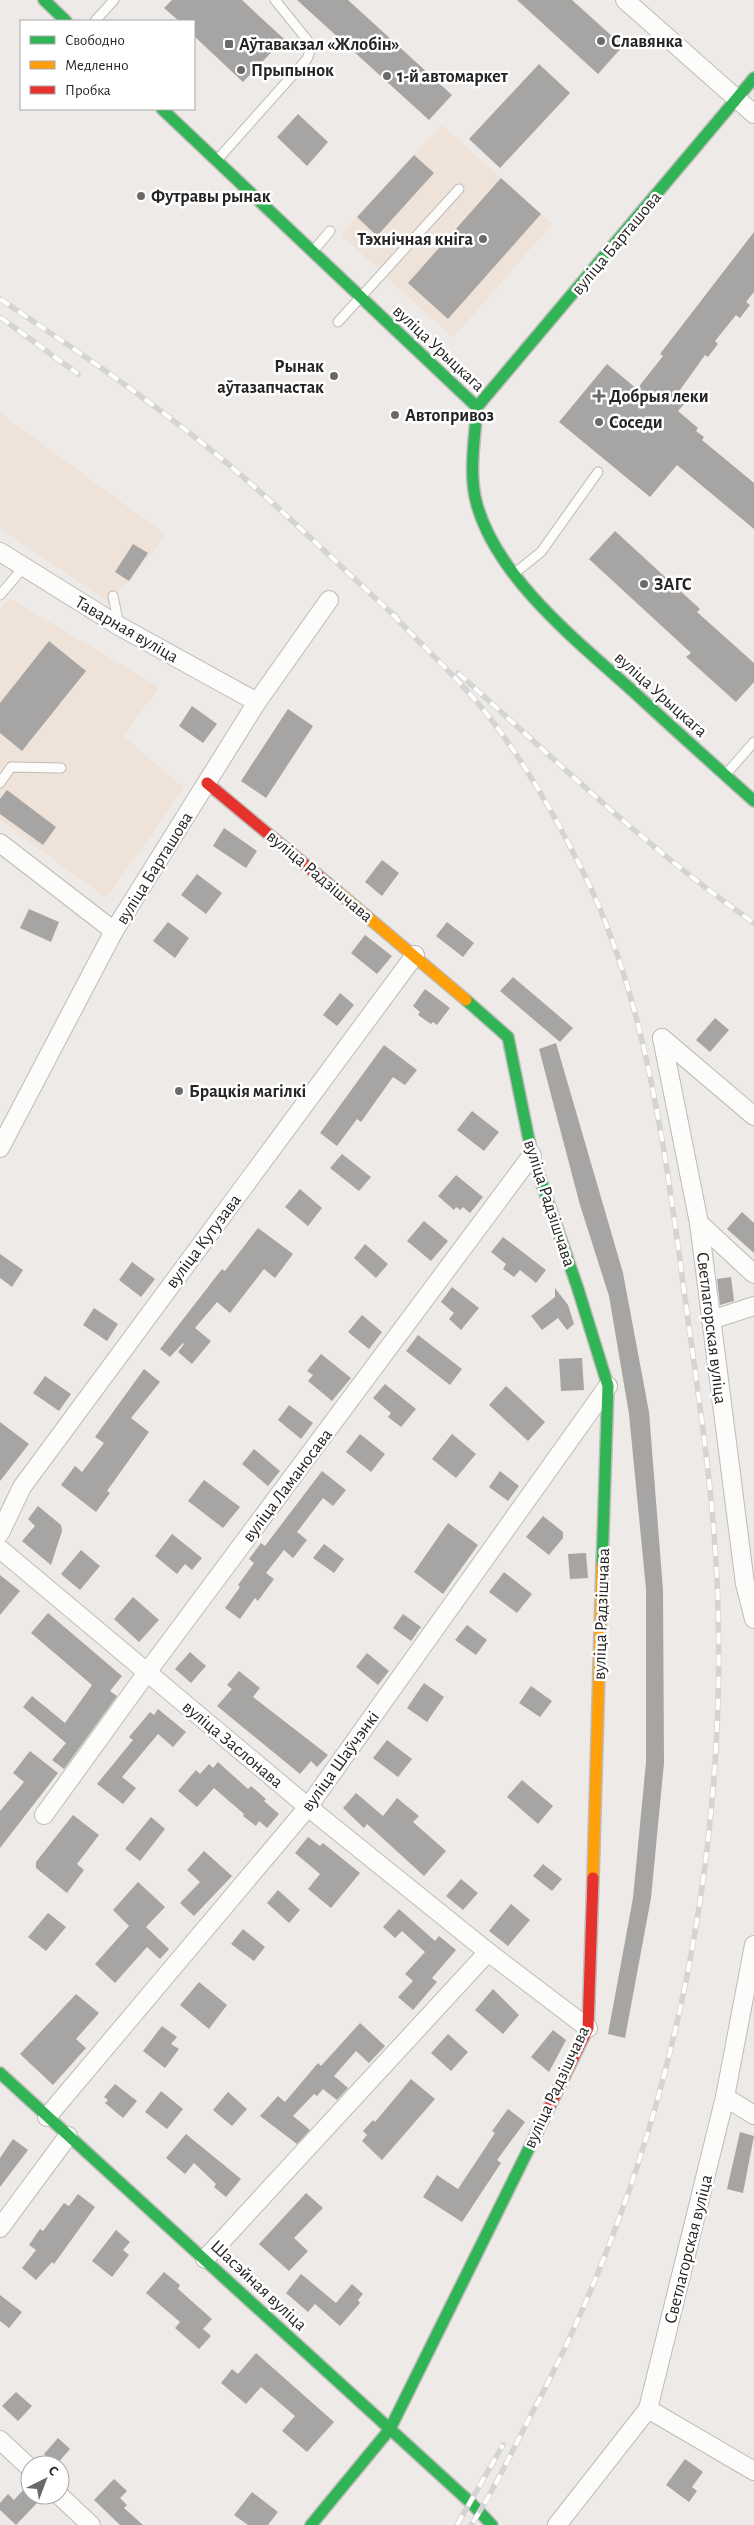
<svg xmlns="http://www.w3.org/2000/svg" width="754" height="2525" viewBox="0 0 754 2525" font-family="'Alegreya Sans',sans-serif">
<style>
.industrial{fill:#efe3d9}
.building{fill:#a7a5a3}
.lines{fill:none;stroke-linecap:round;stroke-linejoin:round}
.lane-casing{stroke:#bebbb9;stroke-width:11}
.street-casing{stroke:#bebbb9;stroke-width:20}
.fast-casing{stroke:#bebbb9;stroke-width:14}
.slow-casing{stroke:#bebbb9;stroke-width:14}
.jam-casing{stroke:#bebbb9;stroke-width:14}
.lane{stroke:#fcfcfb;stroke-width:9}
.street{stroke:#fcfcfb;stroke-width:18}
.fast{stroke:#30b455;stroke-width:11}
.slow{stroke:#ff9f0a;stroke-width:11}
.jam{stroke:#e5322d;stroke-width:11}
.rail-casing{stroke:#d4d4d3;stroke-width:5.5}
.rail{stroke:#fff;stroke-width:4;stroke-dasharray:11;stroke-linecap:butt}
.poi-dot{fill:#6c6a68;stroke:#fff;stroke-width:2}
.labels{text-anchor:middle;stroke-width:5;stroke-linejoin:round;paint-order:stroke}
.poi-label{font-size:18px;font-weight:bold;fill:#272524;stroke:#fff;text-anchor:start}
.street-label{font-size:18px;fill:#272524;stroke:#fff}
</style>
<rect width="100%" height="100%" fill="#edeae7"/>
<g class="industrial">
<path d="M442,125L552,224L453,338L341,235Z"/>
<path d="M0,413L166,535L129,581L108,601L0,528Z"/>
<path d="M9,598L159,687L123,736L184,788L106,898L0,820V609Z"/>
</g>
<g class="building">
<path d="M172,0H242L284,39L243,82L194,36V21H179L164,8Z"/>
<path d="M297,0H348L452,95L429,120Z"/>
<path d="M517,0H572L623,46L598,74Z"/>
<path d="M539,64L570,93L500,168L469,139Z"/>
<path d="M298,114L328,142L307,166L277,137Z"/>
<path d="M414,155L434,173L377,236L357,217Z"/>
<path d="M501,178L541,214L448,319L408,283Z"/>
<path d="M754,232V292L746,302L750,305L740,318L736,315L715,341L718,344L708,357L705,355L675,397L684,404L678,411L698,428L696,431L704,437L702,440L754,483V529L677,465L650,497L559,422L607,364L637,389L663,356L660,354Z"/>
<path d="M615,531L700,609L697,612L754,663V682L736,702L686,657L691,653L589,559Z"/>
<path d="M133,544L148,553L129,581L115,572Z"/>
<path d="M49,641L86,671L22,751L0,733V703Z"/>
<path d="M192,706L217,724L203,743L179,726Z"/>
<path d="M288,709L313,726L266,798L241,781Z"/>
<path d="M7,790L56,827L43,845L0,814V799Z"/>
<path d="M224,828L257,851L246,868L213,846Z"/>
<path d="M382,860L399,873L382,896L365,882Z"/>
<path d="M197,874L222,893L206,914L181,895Z"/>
<path d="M29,909L59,922L51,942L20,928Z"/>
<path d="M168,922L189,938L175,958L153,941Z"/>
<path d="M447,922L474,943L463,957L436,936Z"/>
<path d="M365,935L392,956L377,974L351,953Z"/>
<path d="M513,977L573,1028L560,1042L500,991Z"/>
<path d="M425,989L450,1008L437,1025L433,1022L431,1024L418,1015L420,1012L413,1006Z"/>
<path d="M340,993L354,1005L337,1026L323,1015Z"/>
<path d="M715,1018L729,1030L710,1052L696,1040Z"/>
<path d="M556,1043L623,1273L649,1412L663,1590L664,1763L651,1898L625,2038L608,2034L633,1898L646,1762V1589L629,1414L609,1296L580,1205L539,1049Z"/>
<path d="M384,1045L417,1070L405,1085L393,1077L361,1122L357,1119L337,1146L320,1133Z"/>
<path d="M472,1111L499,1132L484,1151L457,1130Z"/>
<path d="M342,1154L371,1177L359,1191L330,1168Z"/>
<path d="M456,1175L483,1197L470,1213L463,1207L460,1210L456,1207L454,1210L438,1196Z"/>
<path d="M300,1189L322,1208L308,1226L285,1207Z"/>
<path d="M742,1212L754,1223V1253L727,1229Z"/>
<path d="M424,1221L448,1241L431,1261L407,1241Z"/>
<path d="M258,1228L293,1254L275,1278L264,1269L230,1313L217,1302L195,1328L211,1341L192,1364L178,1352L184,1344L183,1343L170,1357L160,1349L222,1269L225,1271Z"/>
<path d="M503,1237L546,1270L536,1283L520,1270L514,1277L503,1269L506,1264L491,1252Z"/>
<path d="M365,1244L388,1264L376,1278L354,1258Z"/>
<path d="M0,1254L23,1270L12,1287L0,1278Z"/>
<path d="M132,1262L155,1279L141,1297L119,1280Z"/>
<path d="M731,1277L734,1301L720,1305L717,1279Z"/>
<path d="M452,1287L479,1308L461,1330L449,1319L454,1313L441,1302Z"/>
<path d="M555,1288L568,1305L574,1324L567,1330L558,1318L542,1330L531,1316L555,1297Z"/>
<path d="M94,1308L118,1324L107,1341L83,1325Z"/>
<path d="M362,1315L382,1332L369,1349L348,1332Z"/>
<path d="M418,1335L462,1369L450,1385L406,1351Z"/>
<path d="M321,1354L351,1378L332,1401L308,1381L313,1375L307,1371Z"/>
<path d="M582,1358L584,1390L561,1391L559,1359Z"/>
<path d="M144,1369L160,1382L131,1418L149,1432L107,1491L110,1493L96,1512L61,1485L75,1466L82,1472L104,1443L95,1437Z"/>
<path d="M45,1376L71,1394L59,1411L33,1393Z"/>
<path d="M385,1384L416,1409L401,1427L388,1417L391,1413L373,1398Z"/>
<path d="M506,1386L545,1422L528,1441L489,1405Z"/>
<path d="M289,1405L313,1423L301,1439L278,1420Z"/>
<path d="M0,1422L29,1444L0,1481Z"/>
<path d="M360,1434L385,1454L371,1472L346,1452Z"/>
<path d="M452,1434L476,1454L456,1478L432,1459Z"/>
<path d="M254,1449L280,1471L268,1486L242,1464Z"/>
<path d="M322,1471L346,1490L333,1506L323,1498L297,1532L307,1540L293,1558L284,1550L266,1573L274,1579L258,1601L255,1598L240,1619L225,1608L240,1587L238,1585L254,1563L249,1559L261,1543L265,1546Z"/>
<path d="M500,1471L519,1486L508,1501L489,1487Z"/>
<path d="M204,1480L240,1507L223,1528L188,1501Z"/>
<path d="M38,1506L61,1525L62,1531L51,1565L22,1541L35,1526L28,1519Z"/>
<path d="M543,1516L563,1532V1538L549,1555L526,1537Z"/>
<path d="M448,1523L478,1545L443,1594L414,1572Z"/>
<path d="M172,1534L202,1558L192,1570L185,1564L177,1574L155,1556Z"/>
<path d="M324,1544L344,1559L334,1573L313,1558Z"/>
<path d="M81,1550L100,1566L80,1590L61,1574Z"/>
<path d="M586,1553L588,1578L570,1579L568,1554Z"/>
<path d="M504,1572L532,1594L517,1613L489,1592Z"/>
<path d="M0,1575L20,1591L0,1615Z"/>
<path d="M133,1597L159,1620L139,1642L114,1619Z"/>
<path d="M48,1613L122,1676L110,1691L117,1696L64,1769L52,1760L66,1743L23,1707L32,1696L65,1723L92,1685L31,1633Z"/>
<path d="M403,1614L421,1627L411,1641L393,1628Z"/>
<path d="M467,1625L487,1640L476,1655L455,1640Z"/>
<path d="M190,1652L206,1666L191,1683L175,1669Z"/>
<path d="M367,1653L389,1671L378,1685L356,1667Z"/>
<path d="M239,1671L260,1688L253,1697L328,1755L317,1767L311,1761L300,1774L217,1706L232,1689L227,1685Z"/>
<path d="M424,1683L444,1697L427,1722L407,1708Z"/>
<path d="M531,1686L552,1701L540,1717L519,1703Z"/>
<path d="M158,1709L186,1732L173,1747L158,1734L122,1777L136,1788L123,1804L97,1784L133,1740L129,1737L150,1712L154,1715Z"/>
<path d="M387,1740L412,1759L398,1777L373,1758Z"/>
<path d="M30,1751L58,1773L0,1848V1811L24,1782L13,1773Z"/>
<path d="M218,1762L248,1789L251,1786L266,1799L264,1801L279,1814L267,1828L259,1821L256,1826L243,1816L244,1814L214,1788L197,1807L178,1791L196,1770L200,1774L209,1764L213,1768Z"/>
<path d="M522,1780L553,1806L538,1824L507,1797Z"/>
<path d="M356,1793L383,1816L397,1798L419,1816L413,1822L446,1851L424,1876L367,1824L364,1828L343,1808Z"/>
<path d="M73,1815L99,1835L77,1864L84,1870L67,1893L36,1868V1862Z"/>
<path d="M151,1817L165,1829L140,1861L125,1849Z"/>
<path d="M308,1837L320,1846L323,1843L360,1873L331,1908L308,1889L320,1874L295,1853Z"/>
<path d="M204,1851L232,1876L194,1916L180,1903L200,1882L187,1870Z"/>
<path d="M543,1864L562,1879L552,1891L533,1876Z"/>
<path d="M461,1879L478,1893L463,1910L446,1896Z"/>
<path d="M138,1882L165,1907L146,1927L169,1949L160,1959L147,1947L115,1983L95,1964L129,1926L113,1910Z"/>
<path d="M278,1890L300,1910L289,1923L267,1903Z"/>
<path d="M511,1904L530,1920L508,1946L489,1931Z"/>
<path d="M399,1909L435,1941L439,1936L456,1950L432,1978L437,1982L413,2010L398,1997L413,1981L405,1974L425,1952L402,1931L395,1938L383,1927Z"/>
<path d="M48,1913L66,1927L46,1951L28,1937Z"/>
<path d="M243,1929L265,1947L254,1961L231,1944Z"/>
<path d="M199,1982L227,2005L209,2029L180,2005Z"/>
<path d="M493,1989L519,2015L503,2034L475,2010Z"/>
<path d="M76,1994L99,2013L76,2039L86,2048L53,2085L20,2054Z"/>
<path d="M360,2023L385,2046L369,2063L356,2051L334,2076L348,2088L337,2100L323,2089L317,2096L314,2094L293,2116L310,2130L297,2144L260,2116L278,2096L285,2102L318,2063L321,2066Z"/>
<path d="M162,2026L177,2037L171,2044L179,2049L165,2068L143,2051Z"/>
<path d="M553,2030L566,2040L549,2072L531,2057Z"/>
<path d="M448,2034L468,2052L451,2071L431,2053Z"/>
<path d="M411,2079L435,2099L382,2160L362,2141L367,2135L363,2131L373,2120L375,2122Z"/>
<path d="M115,2084L137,2101L123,2118L105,2103L108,2100L104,2097Z"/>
<path d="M161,2091L183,2109L167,2129L145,2112Z"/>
<path d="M228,2092L247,2109L232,2126L213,2110Z"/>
<path d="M508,2109L525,2122L497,2160L501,2163L462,2222L423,2197L437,2175L458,2189L495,2133L492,2131Z"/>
<path d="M740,2132L754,2136L743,2193L727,2189Z"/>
<path d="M186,2134L241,2179L226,2197L214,2187L216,2184L194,2163L185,2174L166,2158Z"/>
<path d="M13,2139L28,2150L0,2187V2158Z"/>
<path d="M306,2193L323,2208L294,2238L308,2251L289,2271L259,2244Z"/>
<path d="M78,2194L95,2207L54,2264L52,2262L36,2280L22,2268L36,2250L29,2245L40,2229L43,2231L64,2203L69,2206Z"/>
<path d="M116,2230L130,2242L123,2250L129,2255L112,2277L92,2261Z"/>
<path d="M164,2272L180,2285L178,2289L212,2319L203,2329L211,2336L199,2349L175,2328L180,2322L146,2293Z"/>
<path d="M301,2274L336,2303L352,2284L363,2294L358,2300L360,2303L340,2326L315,2304L308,2312L286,2293Z"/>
<path d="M0,2295L22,2312L9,2328L0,2321Z"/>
<path d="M256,2353L334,2422L307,2452L282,2431L295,2416L261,2387L246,2404L221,2383L232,2369L238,2374Z"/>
<path d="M16,2392L32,2406L18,2421L2,2406Z"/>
<path d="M58,2438L70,2449L56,2465L44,2454Z"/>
<path d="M685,2459L703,2472L692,2487L697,2491L689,2502L666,2485Z"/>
<path d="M114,2479L127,2491L120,2498L127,2505L124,2508L143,2525H120L94,2500Z"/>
<path d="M23,2490L37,2503L16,2525L0,2510V2503L8,2494L14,2500Z"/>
<path d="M252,2492L278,2512L268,2525H248L234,2515Z"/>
</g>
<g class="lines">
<g class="lane-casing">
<g id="lane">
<path d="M95,21L114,0"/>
<path d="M218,159L307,59L312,46L275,0"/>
<path d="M314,250L330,231"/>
<path d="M338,322L459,189"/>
<path d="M516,572L541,552L598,472"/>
<path d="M0,595L23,568"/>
<path d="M113,596L119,625"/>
<path d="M727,773L754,742"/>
<path d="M0,783L11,767L61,768"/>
</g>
</g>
<g class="street-casing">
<g id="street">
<path d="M625,0L754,114"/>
<path d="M0,552L119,626L257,702"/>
<path d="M0,843L114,931"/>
<path d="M662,1038L699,1223L745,1584L754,1619"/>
<path d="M662,1038L754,1116"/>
<path d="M0,1148L114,931L257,702L329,600"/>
<path d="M699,1223L754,1274"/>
<path d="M711,1320L754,1306"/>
<path d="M0,1533L22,1487L415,955"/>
<path d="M0,1549L308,1807L488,1952L588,2028"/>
<path d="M44,1815L148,1671L532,1155"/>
<path d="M725,2097L754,2115"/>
<path d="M47,2117L308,1807L608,1386"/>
<path d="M0,2228L68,2136"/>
<path d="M205,2259L488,1952"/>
<path d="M648,2409L754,2471"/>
<path d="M0,2440L30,2468"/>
<path d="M59,2495L91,2525"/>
<path d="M557,2525L648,2409L725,2097L754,1945"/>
</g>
</g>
<g class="fast-casing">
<g id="fast">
<path d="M44,0L66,21"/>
<path d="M162,109L477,407"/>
<path d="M477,407C475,438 468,474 477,505C499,581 580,643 636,694C675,730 715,766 754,801"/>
<path d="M477,407L754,78"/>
<path d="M466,1000L508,1037L532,1155L578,1289L608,1386L602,1566"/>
<path d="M0,2073L471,2503L492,2525"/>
<path d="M311,2525L390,2429L543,2120"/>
</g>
</g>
<g class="slow-casing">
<g id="slow">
<path d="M338,892L466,1000"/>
<path d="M593,1878L602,1566"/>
</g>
</g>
<g class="jam-casing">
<g id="jam">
<path d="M207,783L338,892"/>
<path d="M543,2120L588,2028L593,1878"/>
</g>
</g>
<use href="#lane" class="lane"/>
<use href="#street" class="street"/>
<use href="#fast" class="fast"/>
<use href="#slow" class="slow"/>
<use href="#jam" class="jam"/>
<g class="rail-casing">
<g id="rail">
<path d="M0,299C70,346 140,393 206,446C273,500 333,560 397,618"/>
<path d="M0,317L78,374"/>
<path d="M392,614C425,648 461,681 490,718C528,767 558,821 585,876C645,998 665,1149 683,1283C696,1380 712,1479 717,1578C730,1867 667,2162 530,2417C511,2453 494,2491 471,2525"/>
<path d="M458,673C554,759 648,849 754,923"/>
<path d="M457,2525L503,2445"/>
</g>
</g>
<use href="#rail" class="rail"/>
</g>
<g class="poi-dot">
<circle cx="601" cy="41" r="5"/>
<rect x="224" y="39" width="10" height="10" rx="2.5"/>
<circle cx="241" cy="70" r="5"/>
<circle cx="387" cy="76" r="5"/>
<circle cx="141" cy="196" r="5"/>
<circle cx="483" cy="239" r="5"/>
<circle cx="334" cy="376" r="5"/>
<path d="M596.5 388.5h5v5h5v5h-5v5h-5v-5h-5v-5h5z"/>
<circle cx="395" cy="415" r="5"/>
<circle cx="599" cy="422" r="5"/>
<circle cx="644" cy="584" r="5"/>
<circle cx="179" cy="1091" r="5"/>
</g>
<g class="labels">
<g class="poi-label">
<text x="611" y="47">Славянка</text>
<text x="239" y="50">Аўтавакзал «Жлобін»</text>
<text x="251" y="76">Прыпынок</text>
<text x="397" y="82">1-й автомаркет</text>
<text x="151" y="202">Футравы рынак</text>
<text x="473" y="245" text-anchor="end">Тэхнічная кніга</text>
<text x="324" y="372" text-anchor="end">Рынак<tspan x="324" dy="21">аўтазапчастак</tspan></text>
<text x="609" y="402">Добрыя леки</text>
<text x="405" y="421">Автопривоз</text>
<text x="609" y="428">Соседи</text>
<text x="654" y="590">ЗАГС</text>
<text x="189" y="1097">Брацкія магілкі</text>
</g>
<g class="street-label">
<text transform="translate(616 243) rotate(-50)" y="6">вуліца Барташова</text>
<text transform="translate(439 348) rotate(43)" y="6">вуліца Урыцкага</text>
<text transform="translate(127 629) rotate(30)" y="6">Таварная вуліца</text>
<text transform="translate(661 694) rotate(42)" y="6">вуліца Урыцкага</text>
<text transform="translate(154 868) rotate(-58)" y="6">вуліца Барташова</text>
<text transform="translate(320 876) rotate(40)" y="6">вуліца Радзішчава</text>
<text transform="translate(550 1203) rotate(72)" y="6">вуліца Радзішчава</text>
<text transform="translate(203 1241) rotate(-53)" y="6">вуліца Кутузава</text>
<text transform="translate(712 1328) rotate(83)" y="6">Светлагорская вуліца</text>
<text transform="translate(287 1485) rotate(-53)" y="6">вуліца Ламаносава</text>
<text transform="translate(601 1614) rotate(-88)" y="6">вуліца Радзішчава</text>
<text transform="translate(233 1744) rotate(40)" y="6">вуліца Заслонава</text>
<text transform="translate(340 1761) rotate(-54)" y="6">вуліца Шаўчэнкі</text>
<text transform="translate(556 2087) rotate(-65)" y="6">вуліца Радзішчава</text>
<text transform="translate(688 2249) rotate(-76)" y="6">Светлагорская вуліца</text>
<text transform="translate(259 2285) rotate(43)" y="6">Шасэйная вуліца</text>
</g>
</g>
<rect x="20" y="20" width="175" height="90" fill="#ffffff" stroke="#a9a8a7"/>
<rect x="30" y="36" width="25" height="8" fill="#30b455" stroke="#a9a8a7"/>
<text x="65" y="45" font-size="15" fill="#272524">Свободно</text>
<rect x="30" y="61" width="25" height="8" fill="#ff9f0a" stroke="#a9a8a7"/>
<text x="65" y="70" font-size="15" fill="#272524">Медленно</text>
<rect x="30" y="86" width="25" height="8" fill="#e5322d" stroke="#a9a8a7"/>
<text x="65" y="95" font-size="15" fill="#272524">Пробка</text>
<g transform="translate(45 2480) rotate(42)"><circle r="24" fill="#ffffff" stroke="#a9a8a7"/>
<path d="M0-4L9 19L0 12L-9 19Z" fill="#6c6a68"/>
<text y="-8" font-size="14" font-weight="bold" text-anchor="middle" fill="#272524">С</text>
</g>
</svg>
